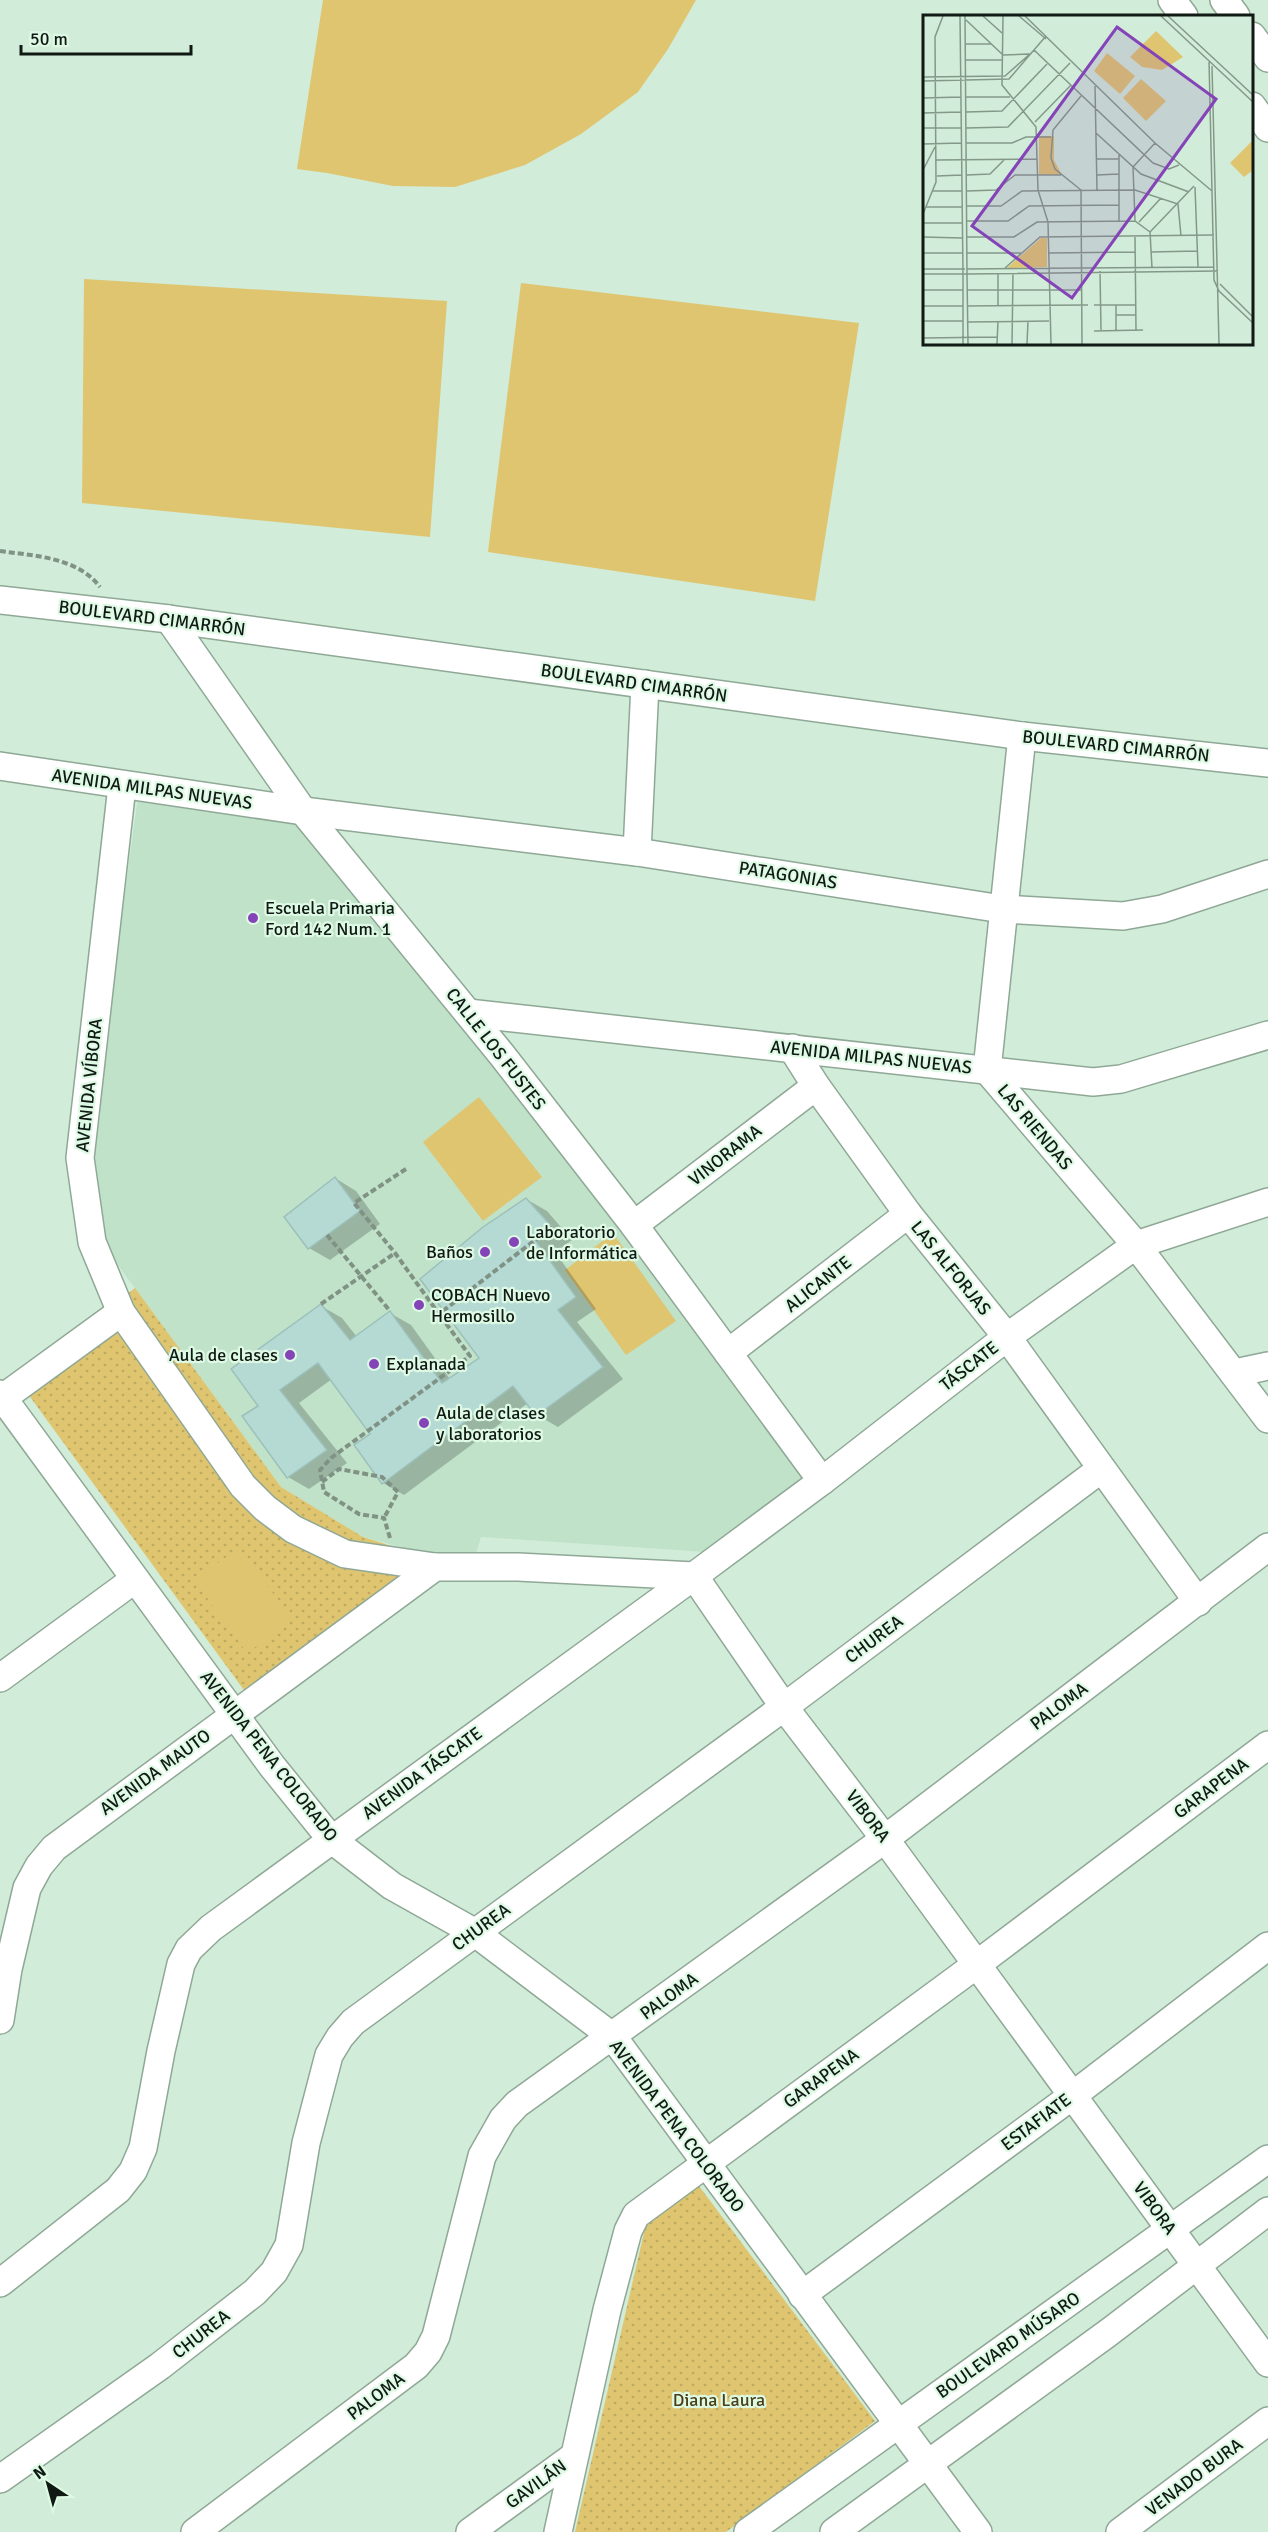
<svg xmlns="http://www.w3.org/2000/svg" width="1268" height="2532" viewBox="0 0 1268 2532" font-family="Signika,sans-serif">
<style>
.built{fill:#c0e2c9}
.park{fill:url(#park-dots)}
.pitch{fill:#dfc570}
.shadow{fill:#0003}
.building{fill:#b5d9d3;stroke:#9cc0ba;stroke-width:1.5}
.lines{fill:none;stroke-linecap:round;stroke-linejoin:round}
.minor-casing{stroke:#8fa896;stroke-width:30}
.path{stroke:#7f9284;stroke-width:4;stroke-dasharray:6 3;stroke-linecap:butt}
.minor{stroke:#fff;stroke-width:27}
.poi-dot{fill:#8543b8;stroke:#defae5;stroke-width:2}
.labels{text-anchor:middle;stroke-width:4.5;stroke-linejoin:round;paint-order:stroke}
.street-label{font-size:18px;fill:#101913;stroke:#defae5}
.poi-label{font-size:18px;fill:#101913;stroke:#defae5;text-anchor:start}
.park-label{font-size:18px;fill:#4b3f17;stroke:#defae5}
.inset-road{fill:none;stroke:#849889;stroke-width:1.5}
.view{fill:#8543b8;fill-opacity:0.15;stroke:#8543b8;stroke-width:3}
.inset-edge{fill:none;stroke:#101913;stroke-width:3}
</style>
<defs>
<pattern id="park-dots" width="8" height="8" patternUnits="userSpaceOnUse" patternTransform="scale(1.5)"><rect width="8" height="8" fill="#dfc570"/><path d="M2 2h.1M6 6h.1" fill="none" stroke="#bea960" stroke-width="1.8" stroke-linecap="round"/></pattern>
</defs>
<rect width="100%" height="100%" fill="#d1ecd8"/>
<path class="built" d="M141,775L285,798L814,1470L707,1552L481,1537L472,1566L363,1537L281,1487L98,1238L89,1156Z"/>
<g class="park">
<path d="M135,1288L281,1487L363,1537L445,1563L249,1697L17,1379Z"/>
<path d="M693,2178L875,2421L726,2532H575L649,2211Z"/>
</g>
<g class="pitch">
<path d="M323,0H696L668,49L638,92L581,134L525,165L455,187L393,186L327,173L297,169Z"/>
<path d="M84,279L447,301L430,537L82,503Z"/>
<path d="M521,283L859,323L815,601L488,552Z"/>
<path d="M479,1097L542,1177L483,1221L423,1142Z"/>
<path d="M613,1233L676,1321L626,1355L565,1270Z"/>
<path d="M239,1548L293,1620L247,1653L194,1580Z"/>
</g>
<g class="shadow">
<path d="M335,1178L356,1191L380,1224L330,1260L309,1248Z"/>
<path d="M526,1199L547,1211L572,1240L555,1252L596,1309L577,1322L623,1379L558,1427L537,1415L528,1403L404,1495L383,1483L372,1434L332,1379L299,1403L347,1463L309,1489L288,1477L260,1406L321,1306L342,1318L357,1337L390,1313L411,1325L450,1379L481,1358Z"/>
</g>
<g class="building">
<path d="M335,1177L360,1211L308,1249L284,1217Z"/>
<path d="M526,1198L552,1227L535,1240L576,1297L558,1310L603,1367L536,1416L513,1386L382,1484L354,1445L370,1434L318,1363L280,1390L327,1450L287,1478L242,1416L258,1406L231,1369L321,1304L350,1340L390,1311L442,1383L479,1358L420,1279L483,1227Z"/>
</g>
<g class="lines">
<g class="minor-casing">
<g id="minor">
<path d="M1172,0L1184,16"/>
<path d="M1224,0L1236,16"/>
<path d="M1252,36L1268,58"/>
<path d="M1252,106L1268,128"/>
<path d="M0,600L169,619L1022,736L1268,763"/>
<path d="M169,619L303,811L502,1055L634,1225L822,1481"/>
<path d="M1022,736L987,1070L1136,1245L1268,1419"/>
<path d="M0,766L303,811L637,852L1002,909L1123,916L1162,909L1268,874"/>
<path d="M122,786L80,1158L92,1242L121,1312L243,1486L265,1508L293,1529L345,1554L435,1567H518L694,1576L784,1707L885,1839L1268,2363"/>
<path d="M637,852L645,684"/>
<path d="M468,1013L1093,1082L1121,1079L1268,1035"/>
<path d="M792,1048L816,1086L908,1214L1007,1337L1198,1602"/>
<path d="M634,1225L816,1086"/>
<path d="M728,1353L908,1214"/>
<path d="M1235,1373L1268,1366"/>
<path d="M0,1394L272,1766L331,1839L392,1886L474,1932L613,2037L978,2532"/>
<path d="M0,1400L121,1312"/>
<path d="M0,1678L135,1579"/>
<path d="M0,2020L8,1969L27,1888L39,1866L54,1848L435,1567"/>
<path d="M0,2283L118,2190L133,2171L143,2148L161,2051L181,1964L189,1949L211,1928L694,1576L822,1481L1007,1337L1136,1245L1268,1202"/>
<path d="M802,2295L1072,2096L1268,1946"/>
<path d="M0,2479L160,2366L255,2292L274,2272L289,2245L306,2143L329,2055L340,2037L353,2022L784,1707L1101,1469"/>
<path d="M195,2532L416,2366L428,2352L436,2336L482,2156L503,2119L517,2104L885,1839L1268,1547"/>
<path d="M470,2532L573,2457"/>
<path d="M558,2532L607,2310L628,2231L636,2215L976,1965L1268,1745"/>
<path d="M748,2532L1268,2159"/>
<path d="M834,2532L1108,2333L1268,2211"/>
<path d="M1120,2532L1268,2421"/>
</g>
</g>
<g class="path">
<path d="M0,551C35,556 77,557 100,587"/>
<path d="M406,1169L354,1203L395,1253L439,1314L552,1227"/>
<path d="M327,1235L390,1311"/>
<path d="M321,1304L395,1253"/>
<path d="M322,1482L339,1469L382,1477L398,1492L384,1518"/>
<path d="M390,1538L384,1518L359,1514L324,1492L320,1470L331,1458L470,1356L439,1314"/>
</g>
<use href="#minor" class="minor"/>
</g>
<g class="poi-dot">
<circle cx="253" cy="918" r="6"/>
<circle cx="514" cy="1242" r="6"/>
<circle cx="485" cy="1252" r="6"/>
<circle cx="419" cy="1305" r="6"/>
<circle cx="290" cy="1355" r="6"/>
<circle cx="374" cy="1364" r="6"/>
<circle cx="424" cy="1423" r="6"/>
</g>
<g class="labels">
<g class="street-label">
<text transform="translate(152 618) rotate(7)" y="6">BOULEVARD CIMARRÓN</text>
<text transform="translate(634 683) rotate(8)" y="6">BOULEVARD CIMARRÓN</text>
<text transform="translate(1116 746) rotate(6)" y="6">BOULEVARD CIMARRÓN</text>
<text transform="translate(152 789) rotate(8)" y="6">AVENIDA MILPAS NUEVAS</text>
<text transform="translate(788 875) rotate(9)" y="6">PATAGONIAS</text>
<text transform="translate(496 1049) rotate(52)" y="6">CALLE LOS FUSTES</text>
<text transform="translate(871 1057) rotate(6)" y="6">AVENIDA MILPAS NUEVAS</text>
<text transform="translate(89 1085) rotate(-84)" y="6">AVENIDA VÍBORA</text>
<text transform="translate(1035 1127) rotate(50)" y="6">LAS RIENDAS</text>
<text transform="translate(725 1155) rotate(-38)" y="6">VINORAMA</text>
<text transform="translate(951 1268) rotate(51)" y="6">LAS ALFORJAS</text>
<text transform="translate(818 1284) rotate(-38)" y="6">ALICANTE</text>
<text transform="translate(969 1366) rotate(-38)" y="6">TÁSCATE</text>
<text transform="translate(874 1639) rotate(-37)" y="6">CHUREA</text>
<text transform="translate(1059 1706) rotate(-37)" y="6">PALOMA</text>
<text transform="translate(269 1756) rotate(52)" y="6">AVENIDA PENA COLORADO</text>
<text transform="translate(155 1772) rotate(-36)" y="6">AVENIDA MAUTO</text>
<text transform="translate(422 1773) rotate(-36)" y="6">AVENIDA TÁSCATE</text>
<text transform="translate(1211 1788) rotate(-37)" y="6">GARAPENA</text>
<text transform="translate(868 1816) rotate(53)" y="6">VIBORA</text>
<text transform="translate(481 1927) rotate(-36)" y="6">CHUREA</text>
<text transform="translate(669 1996) rotate(-36)" y="6">PALOMA</text>
<text transform="translate(821 2078) rotate(-36)" y="6">GARAPENA</text>
<text transform="translate(1036 2122) rotate(-37)" y="6">ESTAFIATE</text>
<text transform="translate(677 2126) rotate(53)" y="6">AVENIDA PENA COLORADO</text>
<text transform="translate(1155 2208) rotate(54)" y="6">VIBORA</text>
<text transform="translate(201 2334) rotate(-38)" y="6">CHUREA</text>
<text transform="translate(1008 2345) rotate(-35)" y="6">BOULEVARD MÚSARO</text>
<text transform="translate(376 2396) rotate(-37)" y="6">PALOMA</text>
<text transform="translate(1194 2477) rotate(-37)" y="6">VENADO BURA</text>
<text transform="translate(536 2484) rotate(-36)" y="6">GAVILÁN</text>
</g>
<g class="poi-label">
<text x="265" y="914">Escuela Primaria<tspan x="265" dy="21">Ford 142 Num. 1</tspan></text>
<text x="526" y="1238">Laboratorio<tspan x="526" dy="21">de Informática</tspan></text>
<text x="473" y="1258" text-anchor="end">Baños</text>
<text x="431" y="1301">COBACH Nuevo<tspan x="431" dy="21">Hermosillo</tspan></text>
<text x="278" y="1361" text-anchor="end">Aula de clases</text>
<text x="386" y="1370">Explanada</text>
<text x="436" y="1419">Aula de clases<tspan x="436" dy="21">y laboratorios</tspan></text>
</g>
<g class="park-label">
<text x="719" y="2406">Diana Laura</text>
</g>
</g>
<g transform="translate(923 15)">
<rect width="330" height="330" fill="#d1ecd8"/>
<path d="M116,121H131V145L139,160H116ZM118,223H124V252L84,253Z" fill="#dfc570"/>
<path d="M233,16L260,42L239,55L219,52L207,42ZM184,38L212,61L197,79L171,56ZM218,64L243,86L223,106L200,83ZM330,125V155L321,162L307,148Z" fill="#dfc570"/>
<path class="inset-road" d="M37,1L40,259M60,1L79,18M80,1L79,70L113,112L115,175L125,207L128,329M96,1L123,24M102,1L232,128L289,176M238,1L330,87M245,1L330,80M43,5L80,40L106,39M43,29H68M111,35L230,148L246,154L256,150M42,45H80M286,45L291,265L296,276L330,308M289,51L296,329M0,62L82,61L108,38M0,66L86,64L123,21M172,71L174,175M158,81L130,115L128,143L132,154L158,175L159,329M43,82H87M0,83L38,82M43,97L79,96L124,49M0,98L38,97M112,107L148,70M0,113H38M43,113L85,112L147,48M173,118L218,159L266,177M43,128H89L103,122H128M0,129L38,128M196,140V206M174,144H196M13,145L114,144M0,155L12,132M44,160L67,159L81,145M174,160L196,159M14,161L39,160M272,172L275,252M9,176H39M44,176L73,175L92,160H138M44,191H78L99,176L212,175L255,189L258,221M3,192H39M0,199L13,167L12,22L20,1M44,206H85L106,191L196,190M212,206L210,152L232,128M216,207L238,183M0,208H39M212,221L213,315M0,222L39,223M43,222H91L114,207L212,206L227,217M228,237L274,236M0,238H40M44,238H98M126,238L212,237M82,253L117,222L291,220M229,253L227,217L271,171M0,254H42M44,254L291,252M177,256L178,315M0,259H44L42,1M297,269L330,302M0,275H40M44,275H158M171,290H213M193,290V315M0,291H40M44,291L165,290M75,291V258M193,300H213M0,306H40M44,307L126,306M171,316L220,315M0,323L75,322M40,329V259M45,329L44,259L295,256M74,329L75,306M89,329L90,259M104,329L105,306"/>
<path class="view" d="M194,12L293,84L149,283L49,211Z"/>
<rect width="330" height="330" class="inset-edge"/>
</g>
<g transform="translate(48 2484) rotate(324)" stroke="#defae5" stroke-width="4.5" paint-order="stroke">
<path d="M0-4.5L10 22L0 15L-10 22Z" fill="#101913"/>
<text y="-9" font-size="16" font-weight="bold" text-anchor="middle" fill="#101913">N</text>
</g>
<path d="M21 45v9h170v-9" fill="none" stroke="#101913" stroke-width="3"/>
<text x="30" y="45" font-size="18" fill="#101913" stroke="#defae5" stroke-width="4.5" paint-order="stroke">50 m</text>
</svg>
